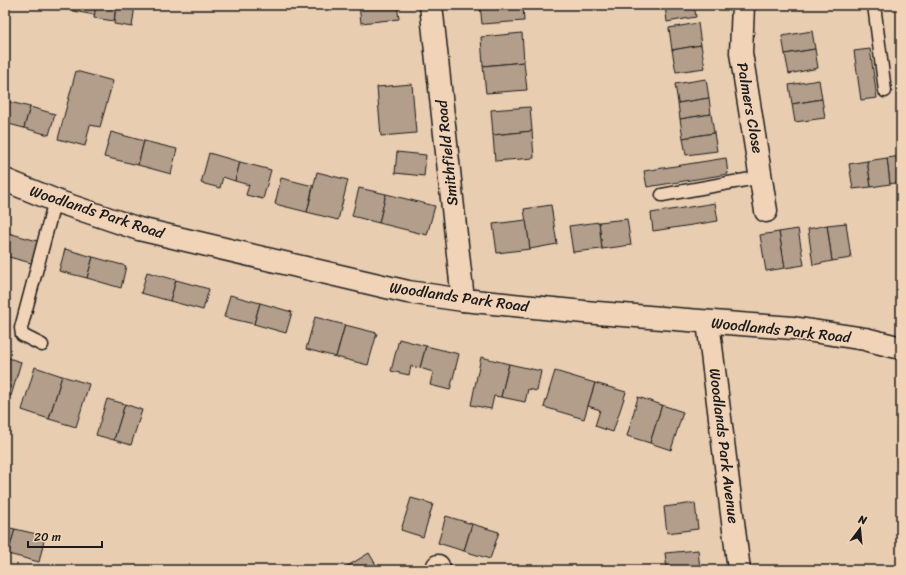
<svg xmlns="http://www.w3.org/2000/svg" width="906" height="575" viewBox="0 0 906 575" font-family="Sriracha,sans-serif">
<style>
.building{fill:#b29e8a;stroke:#1c1c1c}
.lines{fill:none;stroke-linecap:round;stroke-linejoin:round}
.lane-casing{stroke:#1c1c1c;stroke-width:15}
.street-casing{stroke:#1c1c1c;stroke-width:25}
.secondary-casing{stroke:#1c1c1c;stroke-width:25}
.lane{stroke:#f1d4b7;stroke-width:12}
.street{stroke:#f1d4b7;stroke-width:22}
.secondary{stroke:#f1d4b7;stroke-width:22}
.labels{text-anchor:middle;stroke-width:3;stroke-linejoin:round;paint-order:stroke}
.street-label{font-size:15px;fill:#1c1c1c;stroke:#f1d4b7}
</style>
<rect width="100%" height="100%" fill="#e8cdb1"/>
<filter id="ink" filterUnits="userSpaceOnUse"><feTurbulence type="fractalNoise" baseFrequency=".025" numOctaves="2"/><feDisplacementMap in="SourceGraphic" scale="8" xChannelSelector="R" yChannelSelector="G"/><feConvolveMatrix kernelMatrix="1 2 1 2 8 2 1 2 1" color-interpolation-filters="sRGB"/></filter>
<g filter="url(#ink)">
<g class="building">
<path d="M74,5H96L95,15L73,11Z"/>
<path d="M96,5H116L114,21L94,18Z"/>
<path d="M116,5H135L132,27L114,24Z"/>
<path d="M359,5H397L399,19L361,23Z"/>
<path d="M480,5H523L524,21L482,24Z"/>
<path d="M665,5H694L696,17L667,22Z"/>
<path d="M698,23L701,45L672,50L669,28Z"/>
<path d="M812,31L815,49L785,54L782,36Z"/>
<path d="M522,33L524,62L483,66L481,37Z"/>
<path d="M701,45L705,68L676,72L672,50Z"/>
<path d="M901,47V73L897,48Z"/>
<path d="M815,49L818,68L789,74L785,54Z"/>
<path d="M870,49L877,98L861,100L854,51Z"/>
<path d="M524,62L527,90L486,93L483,66Z"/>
<path d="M76,71L113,81L100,127L90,125L85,146L58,139Z"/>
<path d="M706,79L709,98L678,103L675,84Z"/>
<path d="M819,80L822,99L792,104L789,85Z"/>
<path d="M412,84L416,133L381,136L377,87Z"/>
<path d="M709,98L711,114L680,119L678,103Z"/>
<path d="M822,99L825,118L795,122L792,104Z"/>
<path d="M6,101L30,107L24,128L5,123Z"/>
<path d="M30,107L55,114L49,135L24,128Z"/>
<path d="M530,107L532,131L493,135L491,110Z"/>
<path d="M711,114L714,133L683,138L680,119Z"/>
<path d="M532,131L534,158L495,161L493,135Z"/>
<path d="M111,132L144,141L138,165L104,157Z"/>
<path d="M714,133L717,151L686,155L683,138Z"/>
<path d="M144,141L177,149L171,174L138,165Z"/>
<path d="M397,152L426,155L424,176L395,173Z"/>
<path d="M209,153L240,162L235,181L223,177L220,188L201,183Z"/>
<path d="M901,156V182L890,184L887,158Z"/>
<path d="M726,158L728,174L647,187L644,171Z"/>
<path d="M887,158L890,184L871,187L867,161Z"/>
<path d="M867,161L871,187L853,189L849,164Z"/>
<path d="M240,162L271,170L263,199L246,195L249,185L235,181Z"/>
<path d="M317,172L348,180L338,220L307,212Z"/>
<path d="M281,178L313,186L307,212L275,204Z"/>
<path d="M359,188L386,194L379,223L352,216Z"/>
<path d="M386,194L435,206L427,235L379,223Z"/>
<path d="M715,203L718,221L653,231L651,213Z"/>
<path d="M551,205L557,244L530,249L524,209Z"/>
<path d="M627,219L631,245L602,249L599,222Z"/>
<path d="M526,220L530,249L497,253L493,224Z"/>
<path d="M599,222L602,249L573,252L569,226Z"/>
<path d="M846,223L851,258L832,261L827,225Z"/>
<path d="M827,225L832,261L813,265L808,229Z"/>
<path d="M798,229L804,265L785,268L779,232Z"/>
<path d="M779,232L785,268L766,271L760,235Z"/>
<path d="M8,233L41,242L35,264L5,256V243Z"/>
<path d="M65,249L93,257L87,278L59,271Z"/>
<path d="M93,257L126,266L121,288L87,278Z"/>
<path d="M147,272L176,280L170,301L141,293Z"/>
<path d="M176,280L209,289L203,310L170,301Z"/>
<path d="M230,295L260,303L254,324L224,317Z"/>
<path d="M260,303L292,312L286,333L254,324Z"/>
<path d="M315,317L345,325L336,357L306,349Z"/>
<path d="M345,325L377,333L368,365L336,357Z"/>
<path d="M399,339L426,346L420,368L411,366L409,375L391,371Z"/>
<path d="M426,346L459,354L450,390L430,385L433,372L420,368Z"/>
<path d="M5,357L21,362L11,396L5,394Z"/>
<path d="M481,357L509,364L501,397L494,396L491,409L471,405Z"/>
<path d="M509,364L541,371L537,391L528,389L525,402L501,397Z"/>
<path d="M35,367L62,376L49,419L22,410Z"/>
<path d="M555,371L595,383L584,419L544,407Z"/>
<path d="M62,376L89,384L76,427L49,419Z"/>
<path d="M595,383L626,392L613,432L595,426L600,410L588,406Z"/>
<path d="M638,397L662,405L650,443L627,436Z"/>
<path d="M107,399L125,404L114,440L96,435Z"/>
<path d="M125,404L142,410L131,445L114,440Z"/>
<path d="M662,405L683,412L671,450L650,443Z"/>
<path d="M411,498L433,504L423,537L401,530Z"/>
<path d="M695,503L698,529L667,533L664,507Z"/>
<path d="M446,516L472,524L464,551L438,543Z"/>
<path d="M472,524L499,532L490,559L464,551Z"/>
<path d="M5,527L15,529L8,554L5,553Z"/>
<path d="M15,529L45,536L39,562L8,554Z"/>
<path d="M698,550L700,569L667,570L665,553Z"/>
<path d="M369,553L379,570H348L346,567Z"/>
</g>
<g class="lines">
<g class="lane-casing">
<g id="lane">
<path d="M874,5L885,91"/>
<path d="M662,195L762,177"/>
<path d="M42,345L22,335L21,328L55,200"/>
</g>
</g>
<g class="street-casing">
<g id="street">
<path d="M431,5L463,300"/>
<path d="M743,5L741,53L766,211"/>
<path d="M708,322L739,570"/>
<path d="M436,570L438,566"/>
</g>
</g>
<g class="secondary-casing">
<path id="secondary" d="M5,180L59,202L139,229L408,292L463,300L584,312L793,328L865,339L901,348"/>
</g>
<use href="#lane" class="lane"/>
<use href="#street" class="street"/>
<use href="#secondary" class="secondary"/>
</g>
</g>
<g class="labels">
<g class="street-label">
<text transform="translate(750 108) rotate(80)" y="5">Palmers Close</text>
<text transform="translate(447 153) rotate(-96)" y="5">Smithfield Road</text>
<text transform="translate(97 212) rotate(18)" y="5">Woodlands Park Road</text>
<text transform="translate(459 297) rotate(8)" y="5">Woodlands Park Road</text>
<text transform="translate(781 330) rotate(6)" y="5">Woodlands Park Road</text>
<text transform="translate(724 446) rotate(83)" y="5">Woodlands Park Avenue</text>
</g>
</g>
<rect width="906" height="575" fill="none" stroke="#f1d4b7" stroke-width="20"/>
<rect x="10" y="10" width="886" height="555" fill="none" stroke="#1c1c1c" stroke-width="1.5" filter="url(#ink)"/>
<g transform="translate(860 529) rotate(16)" stroke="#f1d4b7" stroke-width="3" paint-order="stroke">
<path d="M0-3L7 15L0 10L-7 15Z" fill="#1c1c1c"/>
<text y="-6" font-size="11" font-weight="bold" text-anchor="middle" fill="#1c1c1c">N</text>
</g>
<path d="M28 541v6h74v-6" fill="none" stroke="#1c1c1c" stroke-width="2"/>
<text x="34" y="541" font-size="12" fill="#1c1c1c" stroke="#f1d4b7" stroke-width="3" paint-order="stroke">20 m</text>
</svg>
